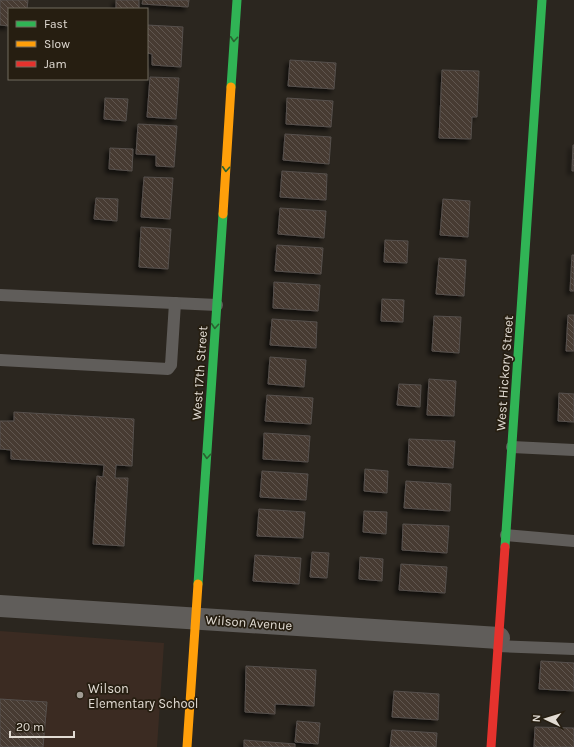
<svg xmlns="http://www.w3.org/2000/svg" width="574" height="747" viewBox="0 0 574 747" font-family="Karla,sans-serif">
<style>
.education{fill:#3b2b22}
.building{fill:url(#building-back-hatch);stroke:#56504c;filter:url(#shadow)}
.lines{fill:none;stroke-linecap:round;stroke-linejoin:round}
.lane{stroke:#605d5a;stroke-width:12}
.street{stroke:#605d5a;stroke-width:22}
.fast{stroke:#30b455;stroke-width:9}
.slow{stroke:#ff9f0a;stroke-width:9}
.jam{stroke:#e5322d;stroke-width:9}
.oneway{stroke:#2a6230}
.poi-dot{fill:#a19c94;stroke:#261e11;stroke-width:1.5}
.labels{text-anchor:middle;stroke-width:3.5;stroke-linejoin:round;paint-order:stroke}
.street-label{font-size:13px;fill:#e1dbd3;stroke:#261e11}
.poi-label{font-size:13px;fill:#e1dbd3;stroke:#261e11;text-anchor:start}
</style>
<defs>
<pattern id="building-back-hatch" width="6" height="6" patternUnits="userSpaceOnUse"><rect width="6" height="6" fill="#463a33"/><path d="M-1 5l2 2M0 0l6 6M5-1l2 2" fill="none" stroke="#605650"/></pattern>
<filter id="shadow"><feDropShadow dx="-3.5" dy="3.5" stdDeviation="2" flood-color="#0009"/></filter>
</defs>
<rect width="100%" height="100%" fill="#2b261f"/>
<path class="education" d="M0,631L164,643L157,747H0Z"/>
<g class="building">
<path d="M0,0H28L27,9H9V26L0,25Z"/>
<rect x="116" y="0" width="23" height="9"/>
<path d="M143,0H189L188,7L142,4Z"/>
<path d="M147,25L183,27L181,67L152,65V54L147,53Z"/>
<path d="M290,60L336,63L334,89L288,86Z"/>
<path d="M442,70L479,71L477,117H472L471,139L439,138Z"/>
<path d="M150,77L179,78L176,119L147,117Z"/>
<path d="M105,98L128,99L126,121L104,119Z"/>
<path d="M287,98L333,101L331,127L286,124Z"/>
<path d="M138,124L177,126L174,167L156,166V155L136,154Z"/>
<path d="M285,134L331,137L329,164L283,160Z"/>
<path d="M573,145H574V171H572Z"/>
<path d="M110,148L133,149L132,171L109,169Z"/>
<path d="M282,171L327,174L326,200L280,197Z"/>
<path d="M144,177L173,178L170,219L141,217Z"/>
<path d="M96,198L118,199L117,221L94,219Z"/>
<path d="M443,199L470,201L468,237L440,235Z"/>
<path d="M280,208L326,211L324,238L278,234Z"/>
<path d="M141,227L171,229L168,269L139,267Z"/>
<path d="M385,240L408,241L407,263L384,262Z"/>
<path d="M277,245L323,248L321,274L275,271Z"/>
<path d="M572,255H574V291H570Z"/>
<path d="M439,258L466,260L464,296L436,294Z"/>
<path d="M274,282L320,285L318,311L273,308Z"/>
<path d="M382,299L404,300L403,322L381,321Z"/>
<path d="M568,315H574V351H566Z"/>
<path d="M434,316L461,317L459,353L432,351Z"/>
<path d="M272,319L317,322L316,348L270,345Z"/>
<path d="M270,357L306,360L304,387L268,384Z"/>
<path d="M429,379L456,381L454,416L427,415Z"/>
<path d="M399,384L421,385L420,407L397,405Z"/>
<path d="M559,393L574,394V422L558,421Z"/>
<path d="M267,395L313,398L311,424L265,421Z"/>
<path d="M14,412L134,419L132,466L116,465L115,478H128L124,546L93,544L97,476L103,477L104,465L11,459V450L0,449V421H14Z"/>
<path d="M264,433L310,436L308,462L263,459Z"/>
<path d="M409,439L455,441L453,468L408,465Z"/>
<path d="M365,469L388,471L387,493L364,491Z"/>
<path d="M262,471L308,474L306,500L260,497Z"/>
<path d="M406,481L451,484L450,511L404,508Z"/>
<path d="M259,509L305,512L303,538L257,536Z"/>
<path d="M364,511L387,512L386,534L363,532Z"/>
<path d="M403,524L449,526L447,553L402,550Z"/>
<path d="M312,552L329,553L327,578L310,577Z"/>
<path d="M255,555L301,558L299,584L253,581Z"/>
<path d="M360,557L383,559L382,581L359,579Z"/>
<path d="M401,564L447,567L445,593L399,590Z"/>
<path d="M541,661L574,663V691L539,689Z"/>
<path d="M246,666L316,670L314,706L275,704V714L245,712Z"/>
<path d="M394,691L439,694L438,720L392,717Z"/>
<path d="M0,699L47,702L43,747H0Z"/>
<path d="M297,721L320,723L318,744L295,742Z"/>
<path d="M535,727L574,728V747H534Z"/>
<path d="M392,730L437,733L436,747H390Z"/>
<path d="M244,740L295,744V747H244Z"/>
</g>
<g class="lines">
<g class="lane">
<path d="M0,295L217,305"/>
<path d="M0,360L168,369L171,365L175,303"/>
<path d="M512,447L574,450"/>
<path d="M506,535L574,541"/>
<path d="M498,646L574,649"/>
</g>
<path class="street" d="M0,606L499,638"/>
<g class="fast">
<path d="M231,87L237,0"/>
<path d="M505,547L542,0"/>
<path d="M198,584L223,214"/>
</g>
<g class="slow">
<path d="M223,214L231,87"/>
<path d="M187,747L198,584"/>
</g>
<path class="jam" d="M491,747L505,547"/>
</g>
<defs><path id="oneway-chevron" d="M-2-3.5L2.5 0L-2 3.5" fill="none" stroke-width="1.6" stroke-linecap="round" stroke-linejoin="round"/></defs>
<g class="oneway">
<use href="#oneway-chevron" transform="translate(234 39) rotate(94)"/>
<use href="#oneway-chevron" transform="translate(226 169) rotate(94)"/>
<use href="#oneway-chevron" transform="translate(215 326) rotate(94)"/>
<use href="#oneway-chevron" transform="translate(207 456) rotate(94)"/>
</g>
<circle class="poi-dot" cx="80" cy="695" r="4"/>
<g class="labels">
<g class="street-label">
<text transform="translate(199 373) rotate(-86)" y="5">West 17th Street</text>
<text transform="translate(504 373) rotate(-86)" y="5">West Hickory Street</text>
<text transform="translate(249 622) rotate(4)" y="5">Wilson Avenue</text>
</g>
<g class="poi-label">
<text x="88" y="693">Wilson<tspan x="88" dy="15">Elementary School</tspan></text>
</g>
</g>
<rect x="8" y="8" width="140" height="72" fill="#261e11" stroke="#716a5f"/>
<rect x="16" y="21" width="20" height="6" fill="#30b455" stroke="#716a5f"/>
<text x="44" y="28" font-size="12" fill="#e1dbd3">Fast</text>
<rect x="16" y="41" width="20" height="6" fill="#ff9f0a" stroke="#716a5f"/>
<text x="44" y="48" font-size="12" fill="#e1dbd3">Slow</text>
<rect x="16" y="61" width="20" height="6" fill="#e5322d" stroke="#716a5f"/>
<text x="44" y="68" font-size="12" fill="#e1dbd3">Jam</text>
<g transform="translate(546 719) rotate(274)" stroke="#261e11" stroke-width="3" paint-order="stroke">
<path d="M0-3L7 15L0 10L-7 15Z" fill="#e1dbd3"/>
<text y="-6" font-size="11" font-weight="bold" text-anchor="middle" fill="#e1dbd3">N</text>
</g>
<path d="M10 731v6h64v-6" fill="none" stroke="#e1dbd3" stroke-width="2"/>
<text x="16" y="731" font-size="12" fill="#e1dbd3" stroke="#261e11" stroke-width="3" paint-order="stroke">20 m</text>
</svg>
